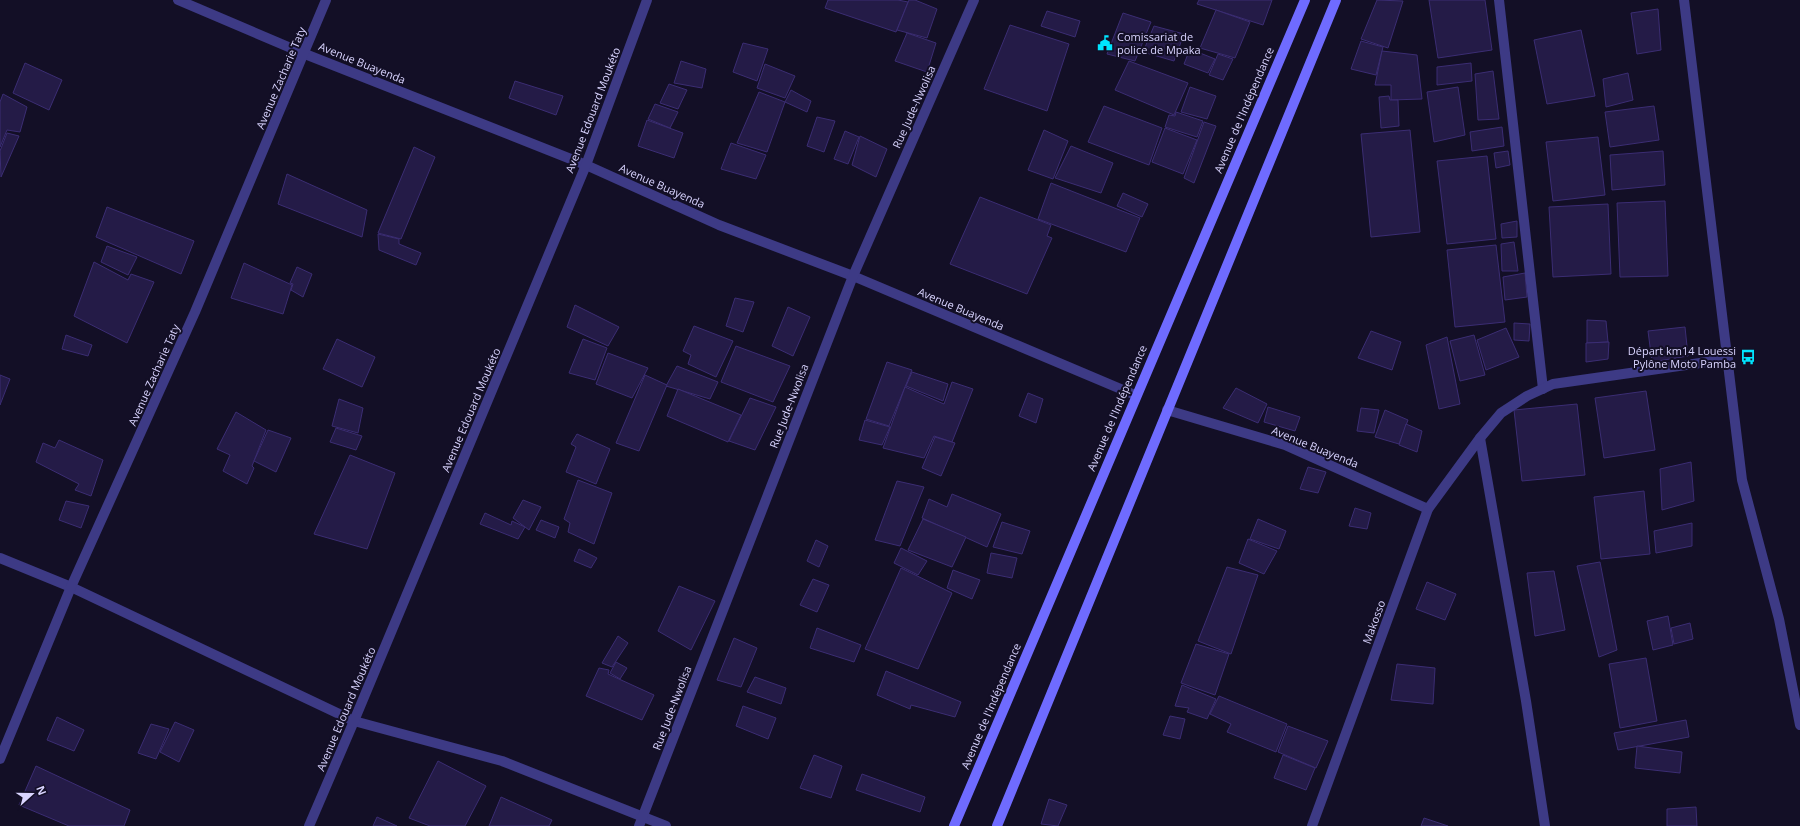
<svg xmlns="http://www.w3.org/2000/svg" width="1800" height="826" viewBox="0 0 1800 826" font-family="'Open Sans',sans-serif">
<style>
.building{fill:#241b47;stroke:#3b2d73}
.lines{fill:none;stroke-linecap:round;stroke-linejoin:round}
.street{stroke:#3d3a85;stroke-width:10}
.secondary{stroke:#6f6bff;stroke-width:10}
.labels{text-anchor:middle;stroke-width:4;stroke-linejoin:round;paint-order:stroke}
.poi-label{font-size:11px;fill:#d9d4ff;stroke:#130f26;text-anchor:start}
.street-label{font-size:11px;fill:#d9d4ff;stroke:#130f26}
</style>
<rect width="100%" height="100%" fill="#130f26"/>
<g class="building">
<path d="M828,0H898L908,2L896,32L825,8Z"/>
<path d="M909,0H915L937,9L927,38L897,30Z"/>
<path d="M1199,0H1272L1263,25L1197,4Z"/>
<path d="M1377,0L1403,1L1388,48L1361,39Z"/>
<path d="M1429,0H1485L1492,50L1438,58Z"/>
<path d="M1658,9L1661,50L1637,54L1631,13Z"/>
<path d="M1216,10L1250,22L1235,58L1200,48Z"/>
<path d="M1047,11L1080,21L1075,37L1041,26Z"/>
<path d="M1123,13L1151,22L1135,61L1107,54Z"/>
<path d="M1010,25L1069,44L1047,111L984,89Z"/>
<path d="M1154,26L1184,34L1174,61L1143,52Z"/>
<path d="M1581,30L1595,96L1547,104L1534,40Z"/>
<path d="M907,33L936,43L927,72L895,61Z"/>
<path d="M1361,41L1383,47L1376,75L1351,69Z"/>
<path d="M743,43L768,49L757,81L733,72Z"/>
<path d="M1190,49L1215,59L1208,73L1184,64Z"/>
<path d="M1382,51L1417,55L1422,99L1391,100V85H1375Z"/>
<path d="M1218,54L1233,59L1223,80L1209,75Z"/>
<path d="M681,61L706,69L702,88L674,83Z"/>
<path d="M1129,61L1188,83L1174,115L1115,90Z"/>
<path d="M25,63L62,80L49,110L13,93Z"/>
<path d="M1471,63L1472,81L1437,85V67Z"/>
<path d="M765,64L795,76L785,98L757,88Z"/>
<path d="M1493,71L1499,119L1478,120L1475,74Z"/>
<path d="M1628,73L1633,100L1606,107L1603,79Z"/>
<path d="M515,81L563,96L556,115L509,98Z"/>
<path d="M669,84L687,90L678,109L660,103Z"/>
<path d="M1190,87L1216,96L1207,119L1181,112Z"/>
<path d="M1458,87L1465,135L1434,142L1427,92Z"/>
<path d="M791,90L811,101L807,112L785,102Z"/>
<path d="M759,92L785,102L767,152L737,143Z"/>
<path d="M3,94L27,107L20,132L7,130L0,147V102Z"/>
<path d="M1389,96L1390,100H1398L1399,126L1381,128L1379,97Z"/>
<path d="M655,104L678,112L670,128L648,119Z"/>
<path d="M1104,106L1162,128L1149,165L1088,142Z"/>
<path d="M1654,106L1659,140L1610,147L1605,112Z"/>
<path d="M1176,112L1203,121L1197,137L1165,127L1169,115L1175,116Z"/>
<path d="M817,117L835,121L824,152L807,146Z"/>
<path d="M647,120L683,133L674,158L638,146Z"/>
<path d="M1204,122L1216,126L1194,183L1184,178Z"/>
<path d="M1502,127L1504,146L1472,151L1470,132Z"/>
<path d="M1165,128L1197,140L1183,174L1152,162Z"/>
<path d="M1044,130L1068,141L1053,179L1028,170Z"/>
<path d="M1410,130L1420,232L1371,237L1361,134Z"/>
<path d="M845,131L859,137L848,164L834,159Z"/>
<path d="M7,133L19,136L1,177L0,151Z"/>
<path d="M860,136L887,149L876,177L852,165Z"/>
<path d="M1598,137L1605,195L1553,201L1546,142Z"/>
<path d="M731,143L766,155L756,179L721,169Z"/>
<path d="M1071,146L1113,163L1101,193L1055,178Z"/>
<path d="M414,147L435,157L401,239L378,233Z"/>
<path d="M1508,151L1510,165L1496,168L1494,153Z"/>
<path d="M1663,151L1665,185L1612,190L1610,155Z"/>
<path d="M1487,156L1496,239L1447,244L1437,161Z"/>
<path d="M287,174L367,210L362,237L278,204Z"/>
<path d="M1051,183L1140,218L1126,252L1038,219Z"/>
<path d="M1123,193L1148,204L1142,217L1117,206Z"/>
<path d="M980,197L1051,225L1047,236L1052,238L1027,294L950,264Z"/>
<path d="M1665,201L1668,276L1620,277L1617,203Z"/>
<path d="M1608,204L1611,274L1553,277L1549,207Z"/>
<path d="M107,207L194,241L181,274L96,237Z"/>
<path d="M1517,221V237L1502,238L1501,224Z"/>
<path d="M378,234L399,239V244L421,253L416,265L379,250Z"/>
<path d="M1514,242L1518,271H1502L1501,244Z"/>
<path d="M1496,245L1505,322L1455,327L1447,250Z"/>
<path d="M107,246L137,257L128,275L101,262Z"/>
<path d="M94,262L128,280L131,274L154,282L127,343L74,316Z"/>
<path d="M244,263L292,285L283,314L231,298Z"/>
<path d="M297,267L312,274L303,297L291,290L293,284L290,283Z"/>
<path d="M1525,273L1527,297L1505,300L1503,277Z"/>
<path d="M735,298L754,302L743,332L726,326Z"/>
<path d="M575,305L619,327L608,346L567,327Z"/>
<path d="M788,307L810,317L793,356L772,346Z"/>
<path d="M1587,320L1606,321L1608,342L1587,343Z"/>
<path d="M1514,323L1530,324L1529,341L1514,340Z"/>
<path d="M694,326L733,341L716,377L688,364L691,355L683,351Z"/>
<path d="M1685,327L1688,356L1652,362L1648,331Z"/>
<path d="M1506,328L1519,357L1486,370L1477,340Z"/>
<path d="M1371,331L1401,342L1392,370L1358,358Z"/>
<path d="M66,335L92,345L88,356L62,349Z"/>
<path d="M1474,335L1485,375L1460,381L1450,341Z"/>
<path d="M1447,337L1460,404L1439,409L1426,345Z"/>
<path d="M337,339L375,357L362,387L323,369Z"/>
<path d="M583,339L607,348L595,380L569,373Z"/>
<path d="M1609,342L1608,359L1586,362V343Z"/>
<path d="M736,346L790,366L773,402L721,382Z"/>
<path d="M608,353L648,368L632,398L596,384Z"/>
<path d="M887,362L912,370L889,426L866,419Z"/>
<path d="M677,366L718,382L710,399L666,386Z"/>
<path d="M912,372L948,384L943,401L906,386Z"/>
<path d="M0,375L10,379L0,405Z"/>
<path d="M645,375L667,385L639,451L616,443Z"/>
<path d="M952,382L973,389L952,442L934,436L924,458L883,448L905,387L944,404Z"/>
<path d="M1236,388L1267,404L1258,423L1223,408Z"/>
<path d="M678,389L741,415L728,442L667,416Z"/>
<path d="M1646,391L1655,450L1604,458L1595,398Z"/>
<path d="M1028,393L1043,399L1036,423L1019,416Z"/>
<path d="M750,398L776,407L755,450L729,441Z"/>
<path d="M339,399L363,408L358,433L332,426Z"/>
<path d="M1577,404L1585,475L1522,481L1514,410Z"/>
<path d="M1268,407L1300,417L1295,431L1264,422Z"/>
<path d="M1361,408L1379,410L1374,433L1357,431Z"/>
<path d="M1385,410L1408,420L1399,444L1375,437Z"/>
<path d="M236,412L266,430L252,466L254,468L247,484L223,471L230,455L217,449Z"/>
<path d="M865,420L890,427L882,445L859,440Z"/>
<path d="M1406,424L1422,431L1417,452L1399,445Z"/>
<path d="M336,428L362,436L356,450L330,442Z"/>
<path d="M268,430L291,438L276,472L254,461Z"/>
<path d="M577,434L610,449L596,484L566,472L576,447L571,444Z"/>
<path d="M935,437L955,443L941,476L922,468Z"/>
<path d="M59,440L103,460L91,496L75,490L79,484L36,462L43,443L55,448Z"/>
<path d="M350,455L395,473L367,549L314,534Z"/>
<path d="M1691,462L1694,501L1662,510L1660,469Z"/>
<path d="M1308,467L1326,472L1318,493L1300,489Z"/>
<path d="M578,480L612,493L594,544L568,532L570,523L564,519Z"/>
<path d="M897,481L924,487L900,546L875,540Z"/>
<path d="M1644,491L1650,554L1601,559L1594,497Z"/>
<path d="M952,494L1001,514L987,547L922,518L929,499L947,507Z"/>
<path d="M523,500L541,507L529,530L513,518Z"/>
<path d="M66,501L89,506L81,528L59,520Z"/>
<path d="M1355,508L1371,513L1367,529L1349,526Z"/>
<path d="M485,513L511,525L512,521L525,527L518,539L480,524Z"/>
<path d="M923,519L966,537L952,567L908,550Z"/>
<path d="M1258,519L1286,531L1279,549L1250,539Z"/>
<path d="M541,520L559,527L555,538L536,530Z"/>
<path d="M1002,522L1030,531L1022,554L993,547Z"/>
<path d="M1692,523V546L1656,553L1654,531Z"/>
<path d="M1248,539L1277,551L1264,574L1239,563Z"/>
<path d="M816,540L828,546L819,567L807,561Z"/>
<path d="M901,548L927,561L918,575L894,563Z"/>
<path d="M579,549L597,558L591,568L574,561Z"/>
<path d="M991,553L1017,558L1012,578L987,573Z"/>
<path d="M1600,562L1617,650L1599,657L1577,566Z"/>
<path d="M1227,567L1258,575L1231,654L1198,641Z"/>
<path d="M901,568L952,593L918,669L865,649Z"/>
<path d="M953,570L980,580L972,599L947,588Z"/>
<path d="M1554,571L1565,630L1535,636L1527,573Z"/>
<path d="M813,579L829,585L817,612L800,605Z"/>
<path d="M1427,582L1456,594L1445,620L1416,609Z"/>
<path d="M679,586L715,601L691,650L658,631Z"/>
<path d="M1668,616L1673,645L1653,650L1647,621Z"/>
<path d="M1690,623L1693,639L1674,644L1671,628Z"/>
<path d="M817,628L861,645L854,662L810,648Z"/>
<path d="M618,636L628,643L612,667L602,663Z"/>
<path d="M734,638L757,648L741,687L717,680Z"/>
<path d="M1196,644L1229,654L1215,695L1181,683Z"/>
<path d="M1646,658L1657,721L1620,728L1609,664Z"/>
<path d="M616,662L627,668L620,679L610,673Z"/>
<path d="M1397,664L1435,668L1433,704L1391,700Z"/>
<path d="M599,668L609,670L608,674L654,695L642,720L586,696Z"/>
<path d="M886,671L961,702L955,717L911,705L910,709L877,695Z"/>
<path d="M755,677L786,688L781,704L747,692Z"/>
<path d="M1182,685L1216,699L1207,719L1187,712L1189,708L1175,706Z"/>
<path d="M1219,696L1287,724L1276,752L1227,732L1231,724L1210,714Z"/>
<path d="M743,706L776,718L768,739L736,726Z"/>
<path d="M1170,716L1185,719L1180,739L1163,735Z"/>
<path d="M57,717L84,730L74,751L47,740Z"/>
<path d="M1686,720L1689,737L1618,750L1614,733Z"/>
<path d="M175,722L194,730L179,762L160,752Z"/>
<path d="M151,724L169,729L156,759L138,753Z"/>
<path d="M1288,726L1328,741L1316,768L1278,752Z"/>
<path d="M1637,746L1682,752L1680,773L1635,768Z"/>
<path d="M814,755L842,766L831,798L800,788Z"/>
<path d="M1283,755L1315,768L1306,790L1274,778Z"/>
<path d="M438,761L486,786L465,826H430L409,818Z"/>
<path d="M36,766L130,810L124,826H69L19,805Z"/>
<path d="M862,774L925,797L920,812L856,790Z"/>
<path d="M501,797L552,820L549,826H489Z"/>
<path d="M1049,799L1067,805L1058,826L1041,824Z"/>
<path d="M1696,807L1697,826H1667V809Z"/>
<path d="M377,817L397,826H373Z"/>
<path d="M1424,818L1448,826H1421Z"/>
</g>
<g class="lines">
<g class="street">
<path d="M178,0L305,54L586,165L719,225L853,276L1135,395"/>
<path d="M1499,0L1543,389"/>
<path d="M1684,0L1742,480L1779,619L1800,725"/>
<path d="M1167,410L1285,445L1428,509"/>
<path d="M1480,438L1526,701L1545,826"/>
<path d="M0,558L71,587L354,721L502,761L666,826"/>
<path d="M0,759L71,587L195,312L326,0"/>
<path d="M309,826L354,721L586,165L647,0"/>
<path d="M639,826L853,276L974,0"/>
<path d="M1312,826L1428,509L1480,438L1501,413L1527,396L1553,384L1728,359"/>
</g>
<g class="secondary">
<path d="M954,826L1305,0"/>
<path d="M997,826L1336,0"/>
</g>
</g>
<defs>
<g id="civic-bare" transform="scale(1.2)"><path d="M-.6-6.5H3V-4.5H.6V-3L4-1V1h2V6H-6V1h2V-1L-.6-3ZM-1.2 2.5V6h2.4V2.5Z" fill="#00e5ff" stroke="#130f26" stroke-width="2.5" paint-order="stroke"/></g>
<g id="bus-bare" transform="scale(1.2)"><path d="M-5-6H5V4H4V6H2V4H-2V6H-4V4H-5ZM-3.5-4V0h7V-4ZM-3.5 1.2v1.5H-2V1.2ZM2 1.2v1.5H3.5V1.2Z" fill="#00e5ff" stroke="#130f26" stroke-width="2.5" paint-order="stroke"/></g>
</defs>
<g fill-rule="evenodd">
<use href="#civic-bare" x="1105" y="43"/>
<use href="#bus-bare" x="1748" y="357"/>
</g>
<g class="labels">
<g class="poi-label">
<text x="1117" y="41">Comissariat de<tspan x="1117" dy="13">police de Mpaka</tspan></text>
<text x="1736" y="355" text-anchor="end">Départ km14 Louessi<tspan x="1736" dy="13">Pylône Moto Pamba</tspan></text>
</g>
<g class="street-label">
<text transform="translate(362 63) rotate(22)" y="4">Avenue Buayenda</text>
<text transform="translate(281 78) rotate(-67)" y="4">Avenue Zacharie Taty</text>
<text transform="translate(914 107) rotate(-66)" y="4">Rue Jude-Nwolisa</text>
<text transform="translate(593 110) rotate(-69)" y="4">Avenue Edouard Moukéto</text>
<text transform="translate(1244 110) rotate(-67)" y="4">Avenue de l'Indépendance</text>
<text transform="translate(662 186) rotate(24)" y="4">Avenue Buayenda</text>
<text transform="translate(961 309) rotate(23)" y="4">Avenue Buayenda</text>
<text transform="translate(154 375) rotate(-66)" y="4">Avenue Zacharie Taty</text>
<text transform="translate(789 406) rotate(-69)" y="4">Rue Jude-Nwolisa</text>
<text transform="translate(1117 408) rotate(-67)" y="4">Avenue de l'Indépendance</text>
<text transform="translate(471 410) rotate(-67)" y="4">Avenue Edouard Moukéto</text>
<text transform="translate(1315 447) rotate(22)" y="4">Avenue Buayenda</text>
<text transform="translate(1374 622) rotate(-70)" y="4">Makosso</text>
<text transform="translate(991 706) rotate(-67)" y="4">Avenue de l'Indépendance</text>
<text transform="translate(672 708) rotate(-69)" y="4">Rue Jude-Nwolisa</text>
<text transform="translate(346 709) rotate(-67)" y="4">Avenue Edouard Moukéto</text>
</g>
</g>
<g transform="translate(32 794) rotate(69)" stroke="#130f26" stroke-width="3" paint-order="stroke">
<path d="M0-3L7 15L0 10L-7 15Z" fill="#d9d4ff"/>
<text y="-6" font-size="11" font-weight="bold" text-anchor="middle" fill="#d9d4ff">N</text>
</g>
</svg>
